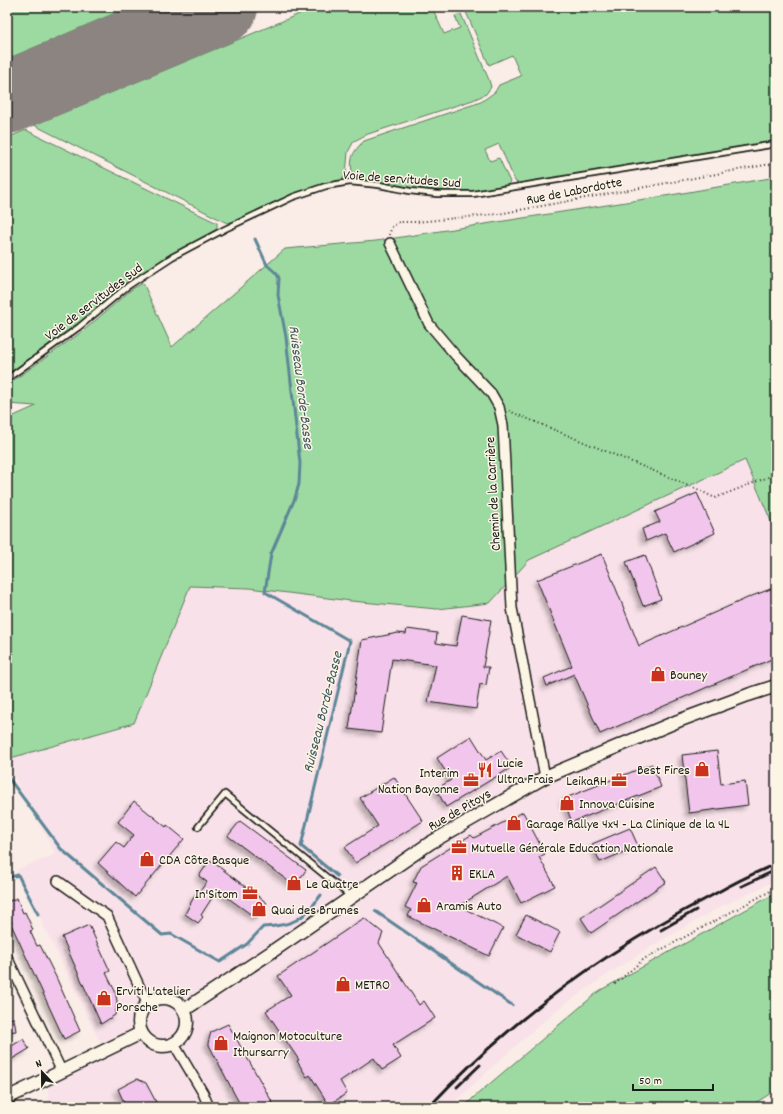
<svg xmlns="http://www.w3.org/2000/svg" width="783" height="1114" viewBox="0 0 783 1114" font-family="Dekko,sans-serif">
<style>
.built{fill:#f8e1e8}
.green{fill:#9ddaa1;stroke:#5c7b5e}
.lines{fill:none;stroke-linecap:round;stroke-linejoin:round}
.stream{stroke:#5d8698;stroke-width:3}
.runway{stroke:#8b8481;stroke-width:72}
.building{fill:#f2c6ec;stroke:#1c1c1c;filter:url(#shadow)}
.lane-casing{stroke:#1c1c1c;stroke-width:8}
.street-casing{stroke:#1c1c1c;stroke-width:12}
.secondary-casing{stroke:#1c1c1c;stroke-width:15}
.path{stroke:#1c1c1c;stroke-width:2;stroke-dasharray:1 3;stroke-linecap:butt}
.lane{stroke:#fcf5e5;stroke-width:4.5}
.street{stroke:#fcf5e5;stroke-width:9}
.secondary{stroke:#fcf5e5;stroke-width:12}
.rail{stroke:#1c1c1c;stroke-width:3}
.labels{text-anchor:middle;stroke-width:3;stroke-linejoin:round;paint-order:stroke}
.street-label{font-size:14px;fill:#1c1c1c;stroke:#fcf5e5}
.poi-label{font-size:14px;fill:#1c1c1c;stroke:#fcf5e5;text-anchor:start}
.water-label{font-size:15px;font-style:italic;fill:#425a64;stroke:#fcf5e5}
</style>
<defs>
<filter id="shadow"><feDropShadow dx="-3.5" dy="3.5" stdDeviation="2" flood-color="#0004"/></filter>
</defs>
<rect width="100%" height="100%" fill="#faece6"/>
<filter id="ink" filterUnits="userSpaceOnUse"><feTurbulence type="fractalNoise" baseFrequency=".025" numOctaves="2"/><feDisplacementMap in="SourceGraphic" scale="8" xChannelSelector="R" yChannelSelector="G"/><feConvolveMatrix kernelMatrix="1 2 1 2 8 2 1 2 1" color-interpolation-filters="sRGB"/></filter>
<g filter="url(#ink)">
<path class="built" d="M745,460L776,533V880L720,907L660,941L602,978L554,1012L503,1057L449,1107H49L48,1085L102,1046L17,870L56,854L7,764V759L134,723L190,586L249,588L351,601L490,603L529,560Z"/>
<g class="green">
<path d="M7,7H129L7,59Z"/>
<path d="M316,7H432L444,34L460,28L455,16L461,14L489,80L491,87L486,94L473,100L368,134L354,141L348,152L346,175L340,181L321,185L293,195L235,221L227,223L34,125Z"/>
<path d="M477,7H776V142L519,185L515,181L499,144L485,150L490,161L499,158L510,182L507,186L474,192H444L362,181L353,176C349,160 352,152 364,141L481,102L495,92L499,85L521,76L512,55L489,65L466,12Z"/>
<path d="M26,130L217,223V229L154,265L122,287L77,326L7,376V138Z"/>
<path d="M776,177V533L745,460L529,560L490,603L437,609L351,601L249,588L190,586L134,723L7,759V419L36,406L7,404V385L83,331L132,289L143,283L172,347L285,249L376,241L671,195Z"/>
<path d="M776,893V1090L749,1107H464L473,1098L599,991Z"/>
</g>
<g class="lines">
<g class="stream">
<path d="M255,239L267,265L276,273L279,278L278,295L286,337L300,463L299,484L295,498L271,554L265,592L350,641L301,846L337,876"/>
<path d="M7,776L61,849L162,935L171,934L220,962L247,944L263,927C293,926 303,920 321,895"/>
<path d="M7,878L18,875L38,914"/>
<path d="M375,911L512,1005"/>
</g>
<path class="runway" d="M7,98L222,7"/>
</g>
<g class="building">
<path d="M697,493L715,533L674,552L665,533L646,541L642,529L660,522L655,512Z"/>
<path d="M602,554L639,646L752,596L776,587V657L600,734L574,674L547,686L544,678L572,666L537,580Z"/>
<path d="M645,555L661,599L643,606L626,562Z"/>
<path d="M462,615L491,620L483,667H489L486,685L480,684L476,709L428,702L436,665L392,659L381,733L349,729L362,640L398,633L406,634L407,629L437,633L436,643L456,646Z"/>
<path d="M471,736L486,760L501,751L512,767L446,807L436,789L451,780L437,758Z"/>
<path d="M717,751L721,784L745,781L748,805L689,813L682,755Z"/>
<path d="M652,764L661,787L572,822L563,799Z"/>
<path d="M394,777L423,821L355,863L345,847L378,826L360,798Z"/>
<path d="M134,801L166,827L167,825L184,839L135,897L98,863L116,842L124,848L134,835L118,822Z"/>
<path d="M523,812L545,854L539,857L555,886L521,903L507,876L459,906L503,928L489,956L408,916L411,910L405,907L417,883L413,882L421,866L471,835L474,838Z"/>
<path d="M240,821L306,870L295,886L228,836Z"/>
<path d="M630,828L638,846L600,862L592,844Z"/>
<path d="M210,860L267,903L256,918L217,890L201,915L203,917L198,923L185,914L195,895L196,896L207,882L199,876Z"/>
<path d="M656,867L666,882L591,933L581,918Z"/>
<path d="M17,898L23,913L25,912L33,930L30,931L37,946L40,945L56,977L80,1031L64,1039L11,924L12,923L7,911V902Z"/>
<path d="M526,915L560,932L550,952L516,934Z"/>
<path d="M364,918L383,933L379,943L419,1005L424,1001L435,1018L393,1045L401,1058L382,1070L374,1058L340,1081L347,1093L329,1105L310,1075L307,1077L297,1061L299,1060L266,1011L291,995L278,976Z"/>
<path d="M89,925L110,971L106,973L115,991L117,1001L116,1010L115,1015L101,1024L62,937Z"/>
<path d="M14,1018L16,1031L7,1032V1019Z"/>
<path d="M228,1024L262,1084L275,1107H242L236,1097L208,1043L211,1032Z"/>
<path d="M23,1039L29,1049L7,1062V1049Z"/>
<path d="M137,1079L146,1083L156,1102L146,1107H126L118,1089Z"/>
</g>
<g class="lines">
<g class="lane-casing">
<g id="lane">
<path d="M7,379L79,327L128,286L172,257L225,229L293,197L326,186L350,182L379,185L410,191L437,194H473L776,144"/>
<path d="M198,827L225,794L350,896"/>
</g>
</g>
<g class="street-casing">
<g id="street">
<path d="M390,243L429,324L456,356L491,393L499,407L503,425L512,608L545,777"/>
<path d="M58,881L107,916L147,1003"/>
<path d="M7,957L62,1072"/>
<path d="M174,1044L203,1093L209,1107"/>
</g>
</g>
<g class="secondary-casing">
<g id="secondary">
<circle cx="163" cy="1022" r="24"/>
<path d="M184,1010L270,953L430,843L545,777L678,721L748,695L776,686"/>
<path d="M7,1098L141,1033"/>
</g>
</g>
<g class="path">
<path d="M389,235L392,227L399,222H416L498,214L776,163"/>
<path d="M509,411L697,489L715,498L776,474"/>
<path d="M615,984L644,959L776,888"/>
</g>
<use href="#lane" class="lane"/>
<use href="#street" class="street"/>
<use href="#secondary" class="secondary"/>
<g class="rail">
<path d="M742,886L776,870"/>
<path d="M661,930L696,910"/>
<path d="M457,1087L480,1065"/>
<path d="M429,1107C509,1021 607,950 711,896C732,884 754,873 776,864"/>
</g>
</g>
</g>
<defs>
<g id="shop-bare" transform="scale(1.2)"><path d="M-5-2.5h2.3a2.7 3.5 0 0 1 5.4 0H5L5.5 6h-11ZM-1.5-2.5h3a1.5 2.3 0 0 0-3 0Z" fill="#c8321e" stroke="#fcf5e5" stroke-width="2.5" paint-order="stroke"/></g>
<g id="restaurant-bare" transform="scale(1.2)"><path d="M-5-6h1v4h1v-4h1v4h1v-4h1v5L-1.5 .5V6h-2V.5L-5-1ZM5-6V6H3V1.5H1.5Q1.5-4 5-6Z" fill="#c8321e" stroke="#fcf5e5" stroke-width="2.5" paint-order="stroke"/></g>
<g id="office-bare" transform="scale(1.2)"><path d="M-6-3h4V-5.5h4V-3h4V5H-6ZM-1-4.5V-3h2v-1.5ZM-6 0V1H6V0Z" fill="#c8321e" stroke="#fcf5e5" stroke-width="2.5" paint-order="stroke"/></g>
<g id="building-bare" transform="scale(1.2)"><path d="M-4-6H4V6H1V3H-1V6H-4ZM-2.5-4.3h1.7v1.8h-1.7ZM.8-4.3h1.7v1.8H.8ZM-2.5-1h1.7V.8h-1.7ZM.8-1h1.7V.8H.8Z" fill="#c8321e" stroke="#fcf5e5" stroke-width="2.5" paint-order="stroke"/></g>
</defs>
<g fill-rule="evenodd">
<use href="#shop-bare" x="658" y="674"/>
<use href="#shop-bare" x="702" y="769"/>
<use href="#restaurant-bare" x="485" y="770"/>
<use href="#office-bare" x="471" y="780"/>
<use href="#office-bare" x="619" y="780"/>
<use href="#shop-bare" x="567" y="803"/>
<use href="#shop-bare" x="514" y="823"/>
<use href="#office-bare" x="459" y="847"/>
<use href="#shop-bare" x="147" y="859"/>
<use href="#building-bare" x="457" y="873"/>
<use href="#shop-bare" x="294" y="883"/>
<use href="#office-bare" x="250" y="893"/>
<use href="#shop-bare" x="424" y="905"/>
<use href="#shop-bare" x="259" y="909"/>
<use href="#shop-bare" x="343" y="984"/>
<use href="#shop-bare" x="104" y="998"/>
<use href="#shop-bare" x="221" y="1043"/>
</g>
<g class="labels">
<g class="street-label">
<text transform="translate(402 178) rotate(4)" y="5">Voie de servitudes Sud</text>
<text transform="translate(574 190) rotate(-11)" y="5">Rue de Labordotte</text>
<text transform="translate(93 301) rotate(-37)" y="5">Voie de servitudes Sud</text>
<text transform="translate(492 494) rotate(-93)" y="5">Chemin de la Carrière</text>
<text transform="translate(459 809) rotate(-30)" y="5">Rue de Pitoys</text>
</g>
<g class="poi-label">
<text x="670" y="679">Bouney</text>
<text x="497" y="767">Lucie<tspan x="497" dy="16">Ultra Frais</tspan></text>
<text x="690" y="774" text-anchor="end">Best Fires</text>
<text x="459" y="777" text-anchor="end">Interim<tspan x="459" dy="16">Nation Bayonne</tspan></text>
<text x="607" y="785" text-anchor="end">LeikaRH</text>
<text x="579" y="808">Innova Cuisine</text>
<text x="526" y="828">Garage Rallye 4x4 - La Clinique de la 4L</text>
<text x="471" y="852">Mutuelle Générale Education Nationale</text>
<text x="159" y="864">CDA Côte Basque</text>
<text x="469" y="878">EKLA</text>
<text x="306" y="888">Le Quatre</text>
<text x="238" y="898" text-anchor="end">In'Sitom</text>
<text x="436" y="910">Aramis Auto</text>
<text x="271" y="914">Quai des Brumes</text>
<text x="355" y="989">METRO</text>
<text x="116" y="995">Erviti L'atelier<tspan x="116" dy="16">Porsche</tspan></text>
<text x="233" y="1040">Maignon Motoculture<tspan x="233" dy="16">Ithursarry</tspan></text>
</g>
<g class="water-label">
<text transform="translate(302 387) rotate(83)" y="5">Ruisseau Borde-Basse</text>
<text transform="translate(322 712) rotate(-76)" y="5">Ruisseau Borde-Basse</text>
</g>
</g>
<rect width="783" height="1114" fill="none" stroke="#fcf5e5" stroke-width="24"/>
<rect x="12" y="12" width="759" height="1090" fill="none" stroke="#1c1c1c" stroke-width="1.5" filter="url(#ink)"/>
<g transform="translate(42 1072) rotate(338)" stroke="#fcf5e5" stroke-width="3" paint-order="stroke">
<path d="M0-3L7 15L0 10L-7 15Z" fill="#1c1c1c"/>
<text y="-6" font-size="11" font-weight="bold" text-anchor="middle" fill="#1c1c1c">N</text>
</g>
<path d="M633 1084v6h80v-6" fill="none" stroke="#1c1c1c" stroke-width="2"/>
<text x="639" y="1084" font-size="12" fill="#1c1c1c" stroke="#fcf5e5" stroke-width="3" paint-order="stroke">50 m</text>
</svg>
